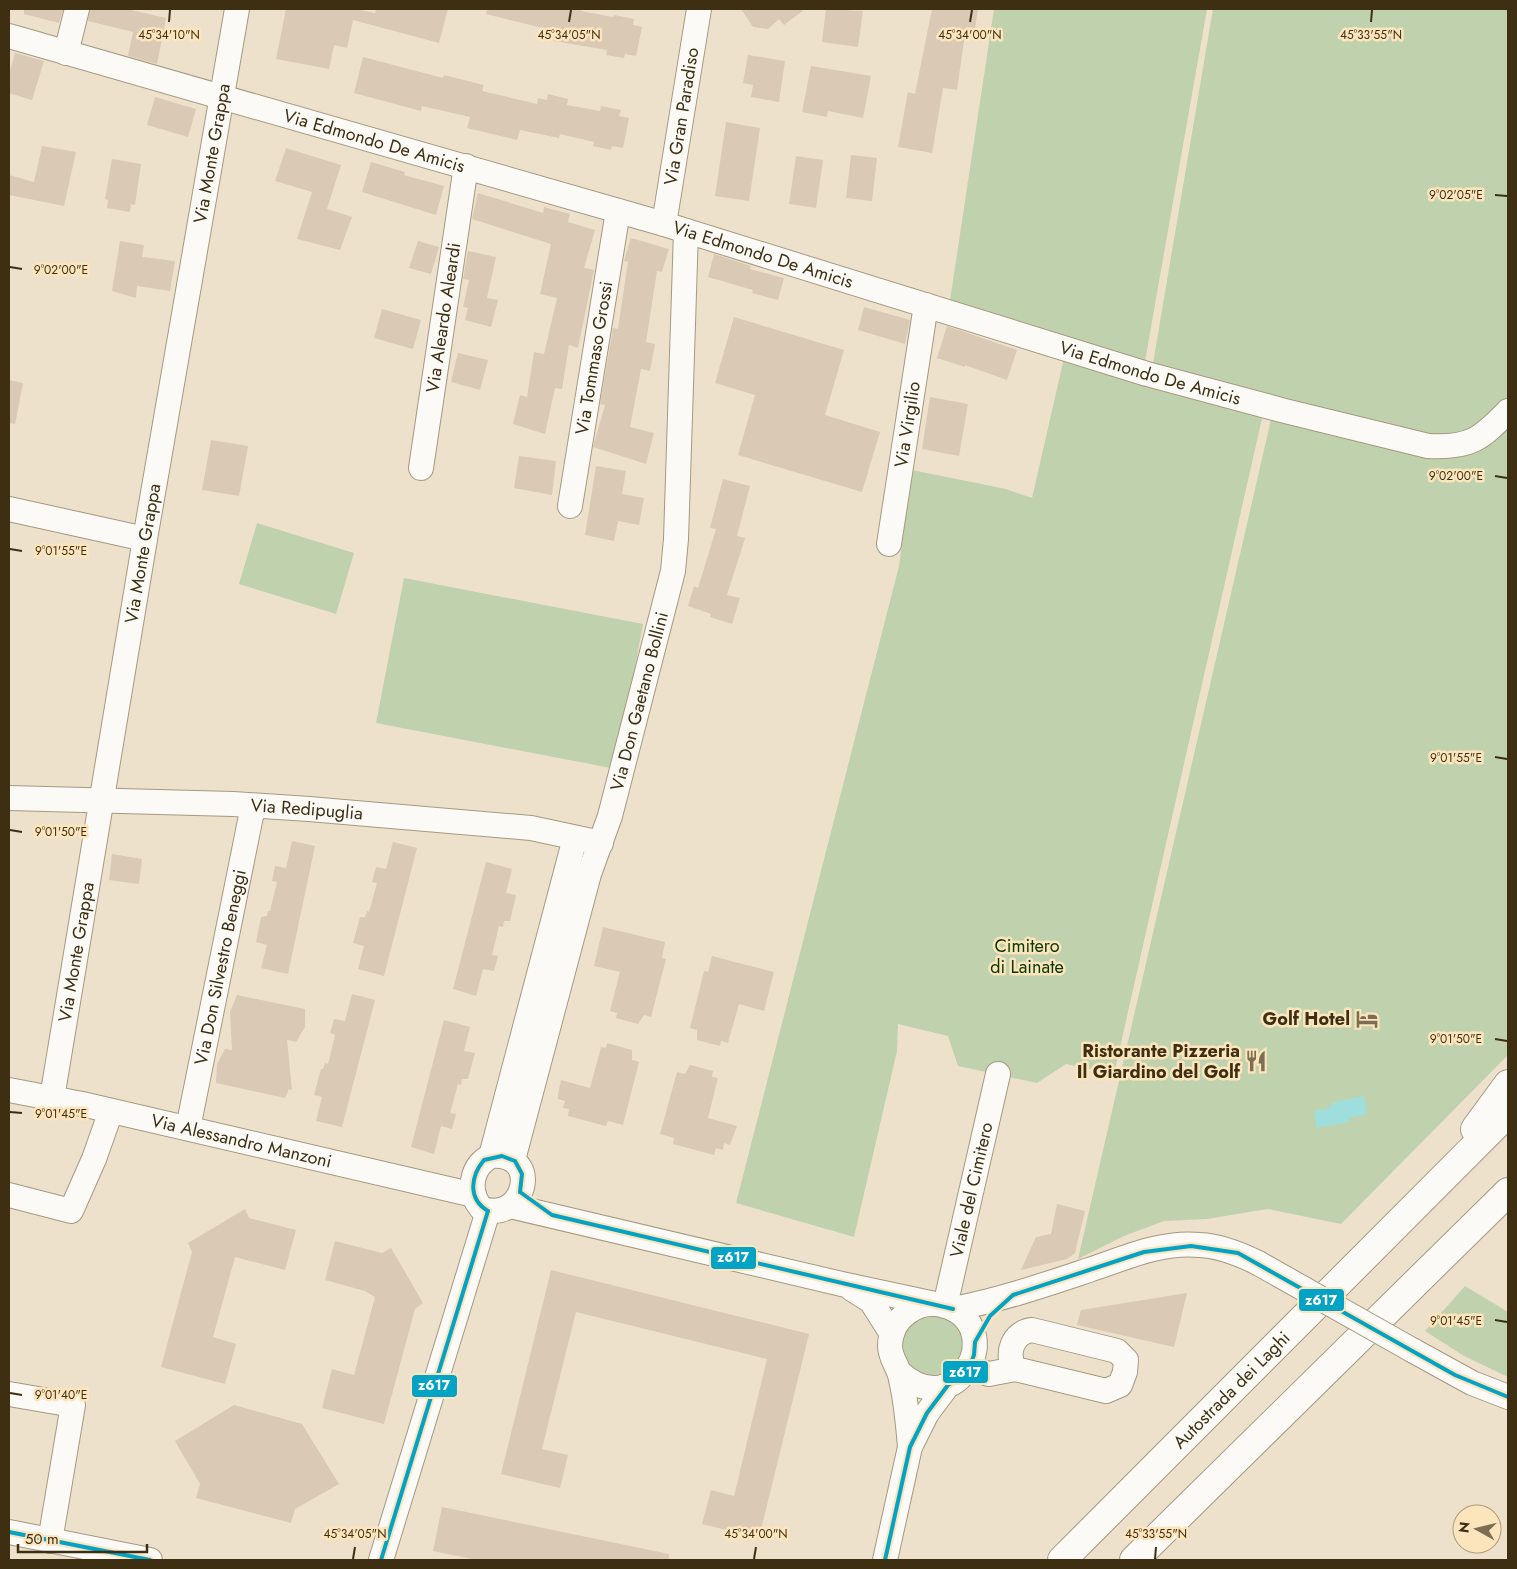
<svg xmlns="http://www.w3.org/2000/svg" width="1517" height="1569" viewBox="0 0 1517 1569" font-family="Jost,sans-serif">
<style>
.green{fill:#c0d2ad}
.water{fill:#9edfdd}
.building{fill:#dac9b5}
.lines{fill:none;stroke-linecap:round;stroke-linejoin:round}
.minor-casing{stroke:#a59981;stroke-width:26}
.highway-casing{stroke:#a59981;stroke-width:30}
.minor{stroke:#fcfaf7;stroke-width:24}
.highway{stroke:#fcfaf7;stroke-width:28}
.minor-bridge-casing{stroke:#a59981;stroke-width:26;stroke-linecap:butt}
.minor-bridge{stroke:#fcfaf7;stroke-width:24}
.bus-1-casing{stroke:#fce5bd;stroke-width:8}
.bus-1{stroke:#03a3c5;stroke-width:4}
.ticks{fill:none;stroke:#3e2f12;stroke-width:2}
.labels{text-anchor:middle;stroke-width:5;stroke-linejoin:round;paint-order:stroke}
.street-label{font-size:18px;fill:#3e2f12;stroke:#fce5bd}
.park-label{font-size:18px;fill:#063a01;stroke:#fce5bd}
.poi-label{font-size:18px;font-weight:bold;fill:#3e2f12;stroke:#fce5bd;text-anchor:end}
.ticks-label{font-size:12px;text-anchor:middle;fill:#3e2f12;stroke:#fce5bd;stroke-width:5;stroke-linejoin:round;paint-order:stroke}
.line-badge{stroke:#fce5bd;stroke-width:2}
.badge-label{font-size:14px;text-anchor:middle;font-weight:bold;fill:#fff}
</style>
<rect width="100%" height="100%" fill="#eee1cb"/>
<g class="green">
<path d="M994,9H1207L1144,367L949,307Z"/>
<path d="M1213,9H1508V1055L1341,1224L1268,1209L1207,1219L1164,1221L1124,1236L1078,1259L1275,402L1152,369Z"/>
<path d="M1064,358L1263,414L1114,1074L1066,1064L1037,1083L958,1066L948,1036L898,1024L897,1051L854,1237L736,1203L899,566L912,470L1006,489L1032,498Z"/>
<path d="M257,523L354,553L336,614L239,584Z"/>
<path d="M404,578L643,624L616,769L376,723Z"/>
<path d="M1465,1286L1508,1312V1377L1464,1356L1425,1331Z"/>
<circle cx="933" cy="1345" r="30"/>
</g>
<path class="water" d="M1364,1096L1367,1114L1349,1118V1122L1317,1128L1314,1111L1331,1108V1103Z"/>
<g class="building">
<path d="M24,9H63L59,23L24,14Z"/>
<path d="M90,9H127L166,18L157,64L128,56L133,32L88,21Z"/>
<path d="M286,9H355L375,13L376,9H448L439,43L353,20L347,48L334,45L329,69L276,59Z"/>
<path d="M487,9H582L581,11L613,17L614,15L634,19L633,25L642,27L636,56L625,54L624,58L606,55L607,50L554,41L555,36L546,34L547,29L486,14Z"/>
<path d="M741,9H805L784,25L779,19L768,29L753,27Z"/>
<path d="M826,9L863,11L858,47L822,42Z"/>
<path d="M932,9H978L975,29L966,27L957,90L943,88L932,153L898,147L908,92L915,94Z"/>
<path d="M15,53L44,61L32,100L9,93V75Z"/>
<path d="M748,55L785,61L779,102L751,97L753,85L743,83Z"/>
<path d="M363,57L443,78L444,75L484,85L482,91L537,104L538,98L547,100L548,94L568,99L567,105L600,111L601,106L621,110L619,116L629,118L623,148L612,146L611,150L593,146L594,142L560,134L559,138L520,130L517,140L467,128L470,117L422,106L421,111L354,93Z"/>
<path d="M811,66L871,76L863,118L828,111L827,117L802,112Z"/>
<path d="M155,97L196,109L188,137L147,125Z"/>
<path d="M726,122L760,128L749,201L715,196Z"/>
<path d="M42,146L76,152L64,206L9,195V175L34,182Z"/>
<path d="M286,148L341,165L327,209L352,217L340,250L297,239L312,192L275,181Z"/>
<path d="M851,155L877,158L872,201L846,198Z"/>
<path d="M796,156L823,160L816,208L789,204Z"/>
<path d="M112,159L141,164L135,205L131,204L130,212L107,208L108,200L105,199Z"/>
<path d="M371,162L405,172L404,175L444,186L436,215L362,192Z"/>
<path d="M478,193L543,213L544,207L570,214L568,222L595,230L584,268L594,270L578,348L569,345L562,389L555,388L545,434L513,424L520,395L527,397L534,352L544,354L557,298L540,294L551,244L472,219Z"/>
<path d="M631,238L669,249L662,272L657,271L646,342L655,344L650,371L641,369L630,427L654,433L646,464L593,447L605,405L600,404L613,328L618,329L628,262L624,261Z"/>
<path d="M120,241L144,245L142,257L175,261L170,291L137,286L136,298L112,291Z"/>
<path d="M418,241L439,247L431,274L409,268Z"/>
<path d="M468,251L496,257L487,298L498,300L491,327L465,320L468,308L463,307L469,280L463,279Z"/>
<path d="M714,254L751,266L750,269L784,278L778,300L752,293L753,290L708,277Z"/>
<path d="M864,307L910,320L905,344L858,330Z"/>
<path d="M382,309L421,320L413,349L374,338Z"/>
<path d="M734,317L844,350L825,415L880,432L862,492L738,455L755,395L715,383Z"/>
<path d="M947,326L1017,350L1007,380L965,365V367L937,358Z"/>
<path d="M458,353L488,360L480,390L451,382Z"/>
<path d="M9,380L23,383L15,424L9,423Z"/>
<path d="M930,397L968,404L959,456L922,449Z"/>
<path d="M211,440L248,446L239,496L202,490Z"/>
<path d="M519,456L556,461L552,495L514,488Z"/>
<path d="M596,466L626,471L622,494L644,498L639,525L618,521L614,541L585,535Z"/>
<path d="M723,479L750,486L737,536L745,538L727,595L740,598L732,624L710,617L711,614L688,606L694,586L698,588L716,529L710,528Z"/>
<path d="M292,841L315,846L288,974L261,968L267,945L256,942L261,917L267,916L268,911H270L277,882L272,881L275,866L286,868Z"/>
<path d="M393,842L417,848L384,976L358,969L364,946L353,943L360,917H365L367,911L369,912L377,883L372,882L376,867L386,869Z"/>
<path d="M112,854L142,859L139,884L109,880Z"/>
<path d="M486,862L512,869L506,893L516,895L510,921H504L503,927L499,926L492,955L498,956L494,971L483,969L476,996L453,989Z"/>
<path d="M603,927L665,942L662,958L666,959L651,1017L644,1015L638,1024L616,1018L617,1013L610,1011L620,972L594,966Z"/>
<path d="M712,956L774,972L764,1011L739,1004L728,1043L721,1041L720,1046L697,1040V1030L690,1028L704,971L708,972Z"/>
<path d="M352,994L375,1000L342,1127L316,1121L322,1097L314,1095L321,1069H323L325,1063L328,1064L335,1035L330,1033L334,1019L345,1021Z"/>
<path d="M237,995L305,1009V1027L296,1042L287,1040L292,1090L289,1089L285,1098L216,1083L217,1064L225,1049L232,1050L230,1012Z"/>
<path d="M444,1020L470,1027L464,1051L475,1053L468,1079H462L461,1085L458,1084L450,1113L456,1114L452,1129L441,1126L434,1154L411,1147Z"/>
<path d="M607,1043L632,1050V1060L639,1062L623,1125L608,1121L606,1126L568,1116L569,1109L563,1108L565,1101L558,1099V1095L561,1080L590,1088L601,1047L606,1048Z"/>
<path d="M690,1065L713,1071L712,1077L718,1078L708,1118L737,1126L730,1145L724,1143L723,1150L716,1148L714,1155L673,1144L674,1138L660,1134L677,1072L685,1074Z"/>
<path d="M1057,1204L1085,1211L1075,1253L1067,1259L1021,1270L1036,1237L1051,1234Z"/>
<path d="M245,1209L249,1218L296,1230L285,1270L235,1257L213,1337L236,1344L225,1384L161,1367L192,1252L188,1243Z"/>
<path d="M335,1241L382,1253L391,1248L423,1303L415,1309L384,1424L322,1408L332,1369L354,1375L375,1297L365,1291L325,1280Z"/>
<path d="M551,1270L809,1334L759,1538L702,1524L711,1490L734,1496L767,1359L576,1312L542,1449L568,1455L560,1488L501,1474Z"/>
<path d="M1187,1293L1174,1347L1077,1325L1081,1310Z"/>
<path d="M234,1405L302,1424L339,1484L295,1509L291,1523L196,1498L200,1484L175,1441Z"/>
<path d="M442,1507L669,1554V1560H477L433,1551Z"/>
</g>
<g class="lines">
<g class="minor-casing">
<g id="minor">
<path id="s1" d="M9,36L664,224L1147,374L1285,411L1428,446C1470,448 1480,440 1508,411"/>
<path d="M66,53L77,9"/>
<path id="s2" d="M664,224L699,9"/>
<path id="s3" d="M421,468L466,166"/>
<path id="s4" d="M570,506L618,211"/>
<path d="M9,509L145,539"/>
<path id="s5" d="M889,544L926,305"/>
<path id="s6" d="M9,798L233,804L309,809L531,828L601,843"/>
<path id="s7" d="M9,1090L82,1104L474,1195"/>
<path id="s8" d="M52,1098L145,539L237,9"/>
<path id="s9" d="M188,1128L251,816L255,807"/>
<path d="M491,1156L575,838"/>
<path d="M491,1156C544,1152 524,1226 481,1208C467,1191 471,1166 491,1156Z"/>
<path id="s10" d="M513,1160L589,874L610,816L673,571L676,539L686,231"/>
<path d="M9,1195L71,1211L94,1159L111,1111"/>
<path d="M510,1206L846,1285L935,1304"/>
<path d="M852,1289L871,1301L892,1334"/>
<path id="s11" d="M945,1306L998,1074"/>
<path d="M953,1309C1000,1300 1044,1285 1089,1270C1125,1258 1162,1241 1200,1245C1221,1246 1240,1254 1258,1263"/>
<path d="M1412,1350L1472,1383L1508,1397"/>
<path d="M969,1368L989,1374L1015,1369L1106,1391L1120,1385L1125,1372L1126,1360L1117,1351L1032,1330C1013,1332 1005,1354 1015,1369"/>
<path d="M899,1372C957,1426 1009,1328 946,1306C919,1297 890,1318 890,1346C890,1357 897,1365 900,1375C906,1399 908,1422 910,1447"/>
<path d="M9,1394L73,1405L50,1541"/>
<path d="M9,1532L150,1560"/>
<path d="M381,1560L488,1211"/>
<path d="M885,1560L910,1447L927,1413L948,1385"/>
</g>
</g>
<g class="highway-casing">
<g id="highway">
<path d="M1475,1129L1508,1084"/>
<path id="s12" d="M1062,1560L1508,1113"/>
<path d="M1134,1560L1508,1192"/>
</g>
</g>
<use href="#minor" class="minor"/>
<use href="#highway" class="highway"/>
<g class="minor-bridge-casing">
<path id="minor-bridge" d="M1258,1263L1412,1350"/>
</g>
<use href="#minor-bridge" class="minor-bridge"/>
<g class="bus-1-casing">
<g id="bus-1">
<path d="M520,1192L552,1215L953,1309"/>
<path d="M488,1211C468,1199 470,1177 484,1160L502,1156L515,1161L522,1174L520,1192"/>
<path d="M9,1532L150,1560"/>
<path d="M381,1560L488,1211"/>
<path d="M885,1560L910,1447L927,1413L948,1385L960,1378L969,1368L974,1355L975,1342L990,1316L1013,1295L1144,1252L1191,1246L1238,1253L1455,1375L1508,1397"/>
</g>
</g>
<use href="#bus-1" class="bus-1"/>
</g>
<path class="ticks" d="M169,22L170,10M569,22L571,10M970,22L972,10M1371,22L1372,10M1495,195L1507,196M10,267L22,269M1495,476L1507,478M10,549L22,551M1495,757L1507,759M10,830L22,832M1495,1039L1507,1041M10,1112L22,1113M1495,1320L1507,1322M10,1393L22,1395M353,1559L355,1547M754,1559L756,1547M1155,1559L1156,1547"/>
<defs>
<g id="hotel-bare" transform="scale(1.725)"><path d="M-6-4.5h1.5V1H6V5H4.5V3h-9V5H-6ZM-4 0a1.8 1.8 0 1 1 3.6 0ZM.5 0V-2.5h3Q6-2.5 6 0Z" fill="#7c6d53" stroke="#fce5bd" stroke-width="2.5" paint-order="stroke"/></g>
<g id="restaurant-bare" transform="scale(1.725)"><path d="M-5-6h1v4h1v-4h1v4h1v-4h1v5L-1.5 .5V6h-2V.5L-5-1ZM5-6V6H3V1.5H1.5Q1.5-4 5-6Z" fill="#7c6d53" stroke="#fce5bd" stroke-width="2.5" paint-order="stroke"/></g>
</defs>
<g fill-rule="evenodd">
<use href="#hotel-bare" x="1367" y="1019"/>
<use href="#restaurant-bare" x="1256" y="1061"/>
</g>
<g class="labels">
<g class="street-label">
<text dy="6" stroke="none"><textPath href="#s2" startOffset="109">Via Gran Paradiso</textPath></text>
<text dy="6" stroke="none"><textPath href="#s1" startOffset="380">Via Edmondo De Amicis</textPath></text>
<text dy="6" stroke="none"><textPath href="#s8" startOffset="958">Via Monte Grappa</textPath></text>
<text dy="6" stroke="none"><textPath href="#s1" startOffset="785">Via Edmondo De Amicis</textPath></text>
<text dy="6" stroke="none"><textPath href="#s3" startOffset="152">Via Aleardo Aleardi</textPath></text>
<text dy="6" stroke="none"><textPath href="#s4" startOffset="150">Via Tommaso Grossi</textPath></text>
<text dy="6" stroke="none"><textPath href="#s1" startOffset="1190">Via Edmondo De Amicis</textPath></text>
<text dy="6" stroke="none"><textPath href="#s5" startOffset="121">Via Virgilio</textPath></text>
<text dy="6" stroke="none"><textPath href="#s8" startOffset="552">Via Monte Grappa</textPath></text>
<text dy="6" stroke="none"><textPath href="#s10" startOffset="476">Via Don Gaetano Bollini</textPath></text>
<text dy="6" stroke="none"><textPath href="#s6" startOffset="298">Via Redipuglia</textPath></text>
<text dy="6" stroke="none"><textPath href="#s8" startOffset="148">Via Monte Grappa</textPath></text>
<text dy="6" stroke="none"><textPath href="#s9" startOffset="164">Via Don Silvestro Beneggi</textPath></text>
<text dy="6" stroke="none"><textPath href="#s7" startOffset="238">Via Alessandro Manzoni</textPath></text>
<text dy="6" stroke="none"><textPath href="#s11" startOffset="119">Viale del Cimitero</textPath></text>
<text dy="6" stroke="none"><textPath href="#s12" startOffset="240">Autostrada dei Laghi</textPath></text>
</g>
<g class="park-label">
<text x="1027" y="952">Cimitero<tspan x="1027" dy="21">di Lainate</tspan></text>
</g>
<g class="poi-label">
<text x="1350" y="1025">Golf Hotel</text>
<text x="1240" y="1057">Ristorante Pizzeria<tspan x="1240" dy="21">Il Giardino del Golf</tspan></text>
</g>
</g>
<g class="ticks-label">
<text x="169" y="39">45°34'10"N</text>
<text x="569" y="39">45°34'05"N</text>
<text x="970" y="39">45°34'00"N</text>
<text x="1371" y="39">45°33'55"N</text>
<text x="1456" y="199">9°02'05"E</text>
<text x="61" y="274">9°02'00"E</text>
<text x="1456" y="480">9°02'00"E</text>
<text x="61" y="555">9°01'55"E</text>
<text x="1456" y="762">9°01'55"E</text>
<text x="61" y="836">9°01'50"E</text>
<text x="1456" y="1043">9°01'50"E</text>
<text x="61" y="1118">9°01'45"E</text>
<text x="1456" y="1325">9°01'45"E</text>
<text x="61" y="1399">9°01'40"E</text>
<text x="355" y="1538">45°34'05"N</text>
<text x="756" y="1538">45°34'00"N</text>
<text x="1156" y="1538">45°33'55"N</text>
</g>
<g class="line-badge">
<rect x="710" y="1246" width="47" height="24" rx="5" fill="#03a3c5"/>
<rect x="1298" y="1288" width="47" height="24" rx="5" fill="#03a3c5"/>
<rect x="942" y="1360" width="47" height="24" rx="5" fill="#03a3c5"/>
<rect x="411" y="1374" width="47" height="24" rx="5" fill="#03a3c5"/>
</g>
<g class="badge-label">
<text x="733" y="1262">z617</text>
<text x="1321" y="1305">z617</text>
<text x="965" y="1377">z617</text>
<text x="434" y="1390">z617</text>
</g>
<rect width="1517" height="1569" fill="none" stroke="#3e2f12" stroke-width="20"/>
<g transform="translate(1477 1529) rotate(278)"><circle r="24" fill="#fce5bd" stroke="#b09c79"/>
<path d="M0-4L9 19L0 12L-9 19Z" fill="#7c6d53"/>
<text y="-8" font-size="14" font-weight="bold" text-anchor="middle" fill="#3e2f12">N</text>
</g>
<path d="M18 1544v8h129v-8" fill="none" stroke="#3e2f12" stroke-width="2.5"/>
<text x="25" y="1544" font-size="15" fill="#3e2f12" stroke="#fce5bd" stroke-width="4" paint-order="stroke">50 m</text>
</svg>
